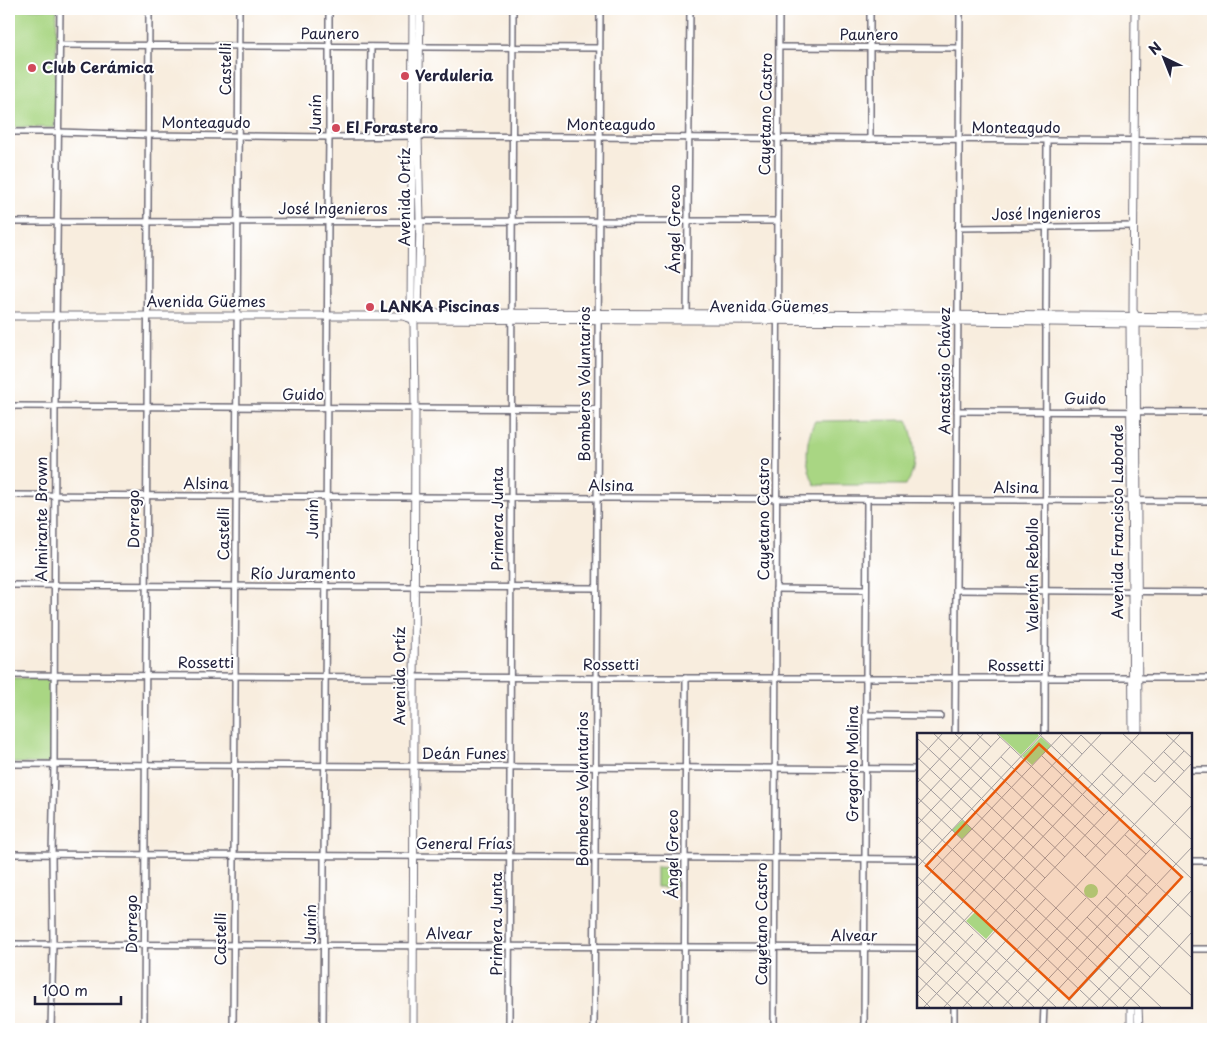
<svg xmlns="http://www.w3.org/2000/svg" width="1222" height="1038" viewBox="0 0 1222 1038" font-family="'Playpen Sans',sans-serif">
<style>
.green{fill:#a9d683;stroke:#667c5f}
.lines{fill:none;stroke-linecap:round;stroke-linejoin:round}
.street-casing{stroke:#6d6974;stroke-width:8}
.secondary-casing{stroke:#6d6974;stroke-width:9}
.street{stroke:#fff;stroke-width:5}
.secondary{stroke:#fff;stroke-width:7}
.poi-dot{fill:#d1495b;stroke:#fff;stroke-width:2}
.labels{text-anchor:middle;stroke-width:4;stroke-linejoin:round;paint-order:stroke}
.street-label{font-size:15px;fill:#22223b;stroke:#fff}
.poi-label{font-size:15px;font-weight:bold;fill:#22223b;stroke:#fff;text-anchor:start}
.inset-road{fill:none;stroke:#a29c9d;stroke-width:1}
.view{fill:#e8590c;fill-opacity:0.15;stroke:#e8590c;stroke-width:2.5}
.inset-edge{fill:none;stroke:#22223b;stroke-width:2.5}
</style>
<rect width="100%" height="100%" fill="#fff"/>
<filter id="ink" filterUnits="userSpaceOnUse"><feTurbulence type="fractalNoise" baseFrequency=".02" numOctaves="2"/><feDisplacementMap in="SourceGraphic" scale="10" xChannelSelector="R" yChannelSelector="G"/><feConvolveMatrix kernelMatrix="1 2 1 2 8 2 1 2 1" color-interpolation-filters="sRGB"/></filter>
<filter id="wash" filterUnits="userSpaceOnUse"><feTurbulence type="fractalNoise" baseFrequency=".0096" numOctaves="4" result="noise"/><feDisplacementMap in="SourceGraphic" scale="20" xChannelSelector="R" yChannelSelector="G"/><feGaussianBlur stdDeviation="1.12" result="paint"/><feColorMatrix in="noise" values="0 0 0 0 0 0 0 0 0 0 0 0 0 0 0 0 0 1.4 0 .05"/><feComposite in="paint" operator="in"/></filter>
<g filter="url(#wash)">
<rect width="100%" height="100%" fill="#f8edde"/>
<g class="green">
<path d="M9,9H57L55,128L9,127Z"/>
<path d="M907,420C915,435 919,473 905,485H815C804,465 805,440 815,421Z"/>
<path d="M9,678H53L52,764L9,763Z"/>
<path d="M656,867L674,868L676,870V887H656Z"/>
</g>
</g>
<g filter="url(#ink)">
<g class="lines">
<g class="street-casing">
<g id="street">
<path d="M870,9V139"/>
<path d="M60,45L599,48"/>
<path d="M779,47L959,48"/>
<path d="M9,132H59L149,135L329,137L418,136L1213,141"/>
<path d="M370,136L371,47"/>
<path d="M9,222L778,221"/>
<path d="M958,228L1134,226"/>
<path d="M1046,309L1047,140"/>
<path d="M687,317L690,9"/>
<path d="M9,406L597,409"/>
<path d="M957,411L1213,412"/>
<path d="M9,495L1213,501"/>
<path d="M9,585L596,588"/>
<path d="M776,589L866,590"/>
<path d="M956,590L1213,592"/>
<path d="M9,675L596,678H1213"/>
<path d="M866,715L940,716"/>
<path d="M955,734L960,9"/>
<path d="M1045,734L1046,326"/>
<path d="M9,764L918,769"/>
<path d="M1191,770H1213"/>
<path d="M9,854L918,859"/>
<path d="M1191,861H1213"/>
<path d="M9,944L918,948"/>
<path d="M1191,949H1213"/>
<path d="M954,1007V1029"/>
<path d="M51,1029L53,944L52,854L54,765L55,406L60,9"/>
<path d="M144,1029L149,9"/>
<path d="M233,1029L239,9"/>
<path d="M323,1029L328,222L329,137V9"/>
<path d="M509,1029L513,9"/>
<path d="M594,1029L600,9"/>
<path d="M684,1029L686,678"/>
<path d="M774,1029L779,9"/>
<path d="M864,1029L867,500"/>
<path d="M1043,1029L1044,1007"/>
</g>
</g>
<g class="secondary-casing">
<g id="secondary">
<path d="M1135,9L1133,311L1136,316V322L1138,734"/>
<path d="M409,314L418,313L777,314L1213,317"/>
<path d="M9,316H403L412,319L957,321L1213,324"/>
<path d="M418,317L420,221L418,136L420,9"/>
<path d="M1130,320L1133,734"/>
<path d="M1131,1007V1029"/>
<path d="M1138,1007L1139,1029"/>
<path d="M413,1029L415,408L414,324L411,313L413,9"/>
</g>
</g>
<use href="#street" class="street"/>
<use href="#secondary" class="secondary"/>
</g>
</g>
<g class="poi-dot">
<circle cx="32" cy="68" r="5"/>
<circle cx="405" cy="76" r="5"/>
<circle cx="336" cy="128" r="5"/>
<circle cx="370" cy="307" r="5"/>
</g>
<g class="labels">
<g class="street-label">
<text x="330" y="39">Paunero</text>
<text x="869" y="40">Paunero</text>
<text transform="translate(226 69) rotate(-90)" y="5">Castelli</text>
<text transform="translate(316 114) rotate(-90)" y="5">Junín</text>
<text transform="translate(766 114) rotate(-89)" y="5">Cayetano Castro</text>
<text x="206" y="128">Monteagudo</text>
<text x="611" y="130">Monteagudo</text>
<text x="1016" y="133">Monteagudo</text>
<text transform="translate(405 197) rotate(-90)" y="5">Avenida Ortíz</text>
<text x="333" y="214">José Ingenieros</text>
<text transform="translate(1046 214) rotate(-1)" y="5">José Ingenieros</text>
<text transform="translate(675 229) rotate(-90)" y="5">Ángel Greco</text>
<text x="206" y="307">Avenida Güemes</text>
<text x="769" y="312">Avenida Güemes</text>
<text transform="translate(945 371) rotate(-90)" y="5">Anastasio Chávez</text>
<text transform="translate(585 384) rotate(-90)" y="5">Bomberos Voluntarios</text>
<text x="303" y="400">Guido</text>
<text x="1085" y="404">Guido</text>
<text x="206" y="489">Alsina</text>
<text x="611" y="491">Alsina</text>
<text x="1016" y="493">Alsina</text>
<text transform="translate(42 519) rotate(-90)" y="5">Almirante Brown</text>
<text transform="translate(134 519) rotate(-90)" y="5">Dorrego</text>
<text transform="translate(313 519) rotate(-90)" y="5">Junín</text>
<text transform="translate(498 519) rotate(-90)" y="5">Primera Junta</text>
<text transform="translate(764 519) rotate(-90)" y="5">Cayetano Castro</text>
<text transform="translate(1118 522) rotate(-90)" y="5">Avenida Francisco Laborde</text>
<text transform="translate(224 534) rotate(-90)" y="5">Castelli</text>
<text x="303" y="579">Río Juramento</text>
<text transform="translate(1033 575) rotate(-90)" y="5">Valentín Rebollo</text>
<text x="206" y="668">Rossetti</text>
<text x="611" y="670">Rossetti</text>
<text x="1016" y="671">Rossetti</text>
<text transform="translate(400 676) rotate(-90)" y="5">Avenida Ortíz</text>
<text x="464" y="759">Deán Funes</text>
<text transform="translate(853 764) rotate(-90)" y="5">Gregorio Molina</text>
<text transform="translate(583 789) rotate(-90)" y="5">Bomberos Voluntarios</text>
<text x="464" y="849">General Frías</text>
<text transform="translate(673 854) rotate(-90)" y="5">Ángel Greco</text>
<text transform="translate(132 924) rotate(-90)" y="5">Dorrego</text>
<text transform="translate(311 924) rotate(-90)" y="5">Junín</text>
<text transform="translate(497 924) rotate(-90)" y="5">Primera Junta</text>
<text transform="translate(762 924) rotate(-90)" y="5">Cayetano Castro</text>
<text x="449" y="939">Alvear</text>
<text x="854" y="941">Alvear</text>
<text transform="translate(221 939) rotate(-90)" y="5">Castelli</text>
</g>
<g class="poi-label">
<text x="42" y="73">Club Cerámica</text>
<text x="415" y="81">Verduleria</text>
<text x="346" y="133">El Forastero</text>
<text x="380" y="312">LANKA Piscinas</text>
</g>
</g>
<g transform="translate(917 733)">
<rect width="275" height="275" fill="#f8edde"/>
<path d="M80,0H120L122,3L104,22ZM124,4L134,13L115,32L105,23ZM45,87L55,96L45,106L35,97ZM167 158a7 7 0 1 1 14 0a7 7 0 1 1-14 0ZM58,179L77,197L69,206L49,188Z" fill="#a9d683"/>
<path class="inset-road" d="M16,0L148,124M37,0L275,225M59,0L74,14M79,0L275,185M121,0L275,146M143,0L165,21M205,0L217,11M248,0L275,25M164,2L275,107M0,5L275,263M217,11L275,66M247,19L267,38M125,23L187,82M0,24L128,145M84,24L189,122M0,28L26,0M227,40L238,49L267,18M185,41L207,62M0,44L245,275M0,50L47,0M0,64L224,275M0,72L67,0M0,83L202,275M0,92L83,4M208,102L229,121M0,103L182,275M0,113L93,14M209,122L228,102M0,123L161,275M168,124L207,82M0,134L126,0M209,142L230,161M0,143L140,275M0,154L146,0M211,161L229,142M0,163L118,275M189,164L231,203M221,171L275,114M0,176L164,2M0,183L97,275M170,184L233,244M69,188L206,42M0,197L185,0M0,202L77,275M211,204L231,183M0,218L165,42M0,222L56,275M0,238L223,0M0,242L35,275M0,261L56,201M0,261L14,275M6,275L264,0M26,275L129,165M45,275L275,30M65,275L169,165M85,275L275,72M104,275L209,163M124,275L219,172M145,275L192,225M164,275L275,157M184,275L232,224M205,275L275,199"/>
<path class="view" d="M122,11L265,144L152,266L9,133Z"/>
<rect width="275" height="275" class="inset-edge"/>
</g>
<rect width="1222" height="1038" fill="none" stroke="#fff" stroke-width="30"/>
<g transform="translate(1164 58) rotate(317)" stroke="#ffffff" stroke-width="4" paint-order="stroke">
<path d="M0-4L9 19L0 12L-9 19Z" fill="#22223b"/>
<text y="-8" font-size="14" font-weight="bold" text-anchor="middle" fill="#22223b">N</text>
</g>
<path d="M35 996v8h86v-8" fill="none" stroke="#22223b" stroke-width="2.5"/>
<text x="42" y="996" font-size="15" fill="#22223b" stroke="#ffffff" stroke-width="4" paint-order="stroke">100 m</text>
</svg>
